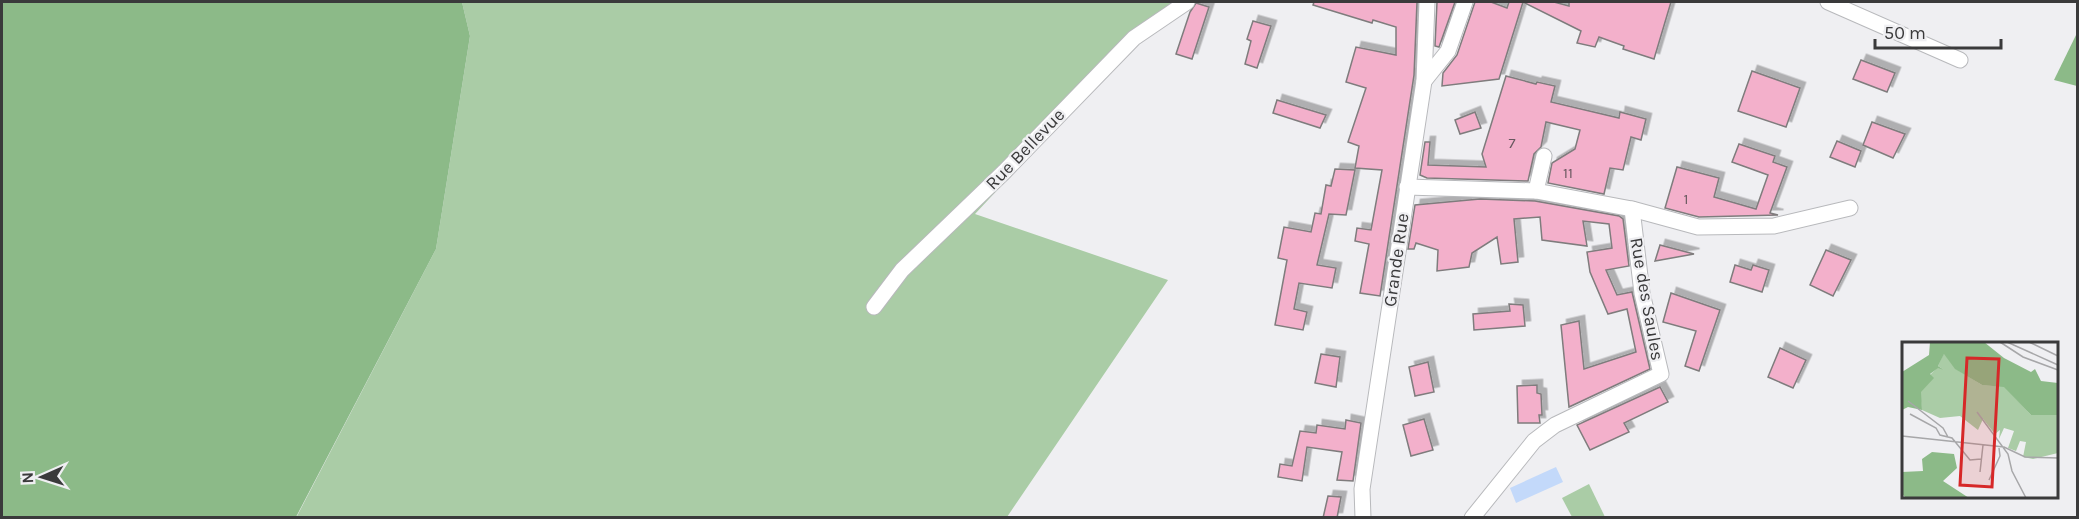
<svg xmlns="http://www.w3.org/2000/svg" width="2079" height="519" viewBox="0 0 2079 519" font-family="Karla,sans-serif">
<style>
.green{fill:#aacca6}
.forest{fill:#8cba88}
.water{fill:#c3d9fa}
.building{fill:#f3b0cb;stroke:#7f7c7d;stroke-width:1.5;filter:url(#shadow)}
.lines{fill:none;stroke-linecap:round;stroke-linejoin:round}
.minor-casing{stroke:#b8b9bc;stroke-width:17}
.minor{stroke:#fff;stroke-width:15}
.labels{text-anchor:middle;stroke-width:4.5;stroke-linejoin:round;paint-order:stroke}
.number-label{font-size:15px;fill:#68585f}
.street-label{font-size:18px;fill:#3a3a3b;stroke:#efeff2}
.inset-road{fill:none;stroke:#a7a7a9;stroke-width:1.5}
.view{fill:#d62828;fill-opacity:0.15;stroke:#d62828;stroke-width:3}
.inset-edge{fill:none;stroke:#3a3a3b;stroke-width:3}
</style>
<defs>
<filter id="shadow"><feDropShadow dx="5.5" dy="-5.5" stdDeviation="0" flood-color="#0004"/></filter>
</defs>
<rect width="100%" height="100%" fill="#efeff2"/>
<g class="green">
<path d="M462,2H1195L1146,36L1103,76L975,214L1168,280L1007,517L296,518L436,249L470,36Z"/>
<path d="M1589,484L1605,517H1572L1562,498Z"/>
</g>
<g class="forest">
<path d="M2,2H462L470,36L436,249L296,517H2Z"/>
<path d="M2077,33V86L2054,80Z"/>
</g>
<path class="water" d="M1556,467L1563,482L1516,503L1510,488Z"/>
<g class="building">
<path d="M1314,2H1417L1414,75L1380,296L1360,293L1369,244L1355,241L1357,228L1371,230L1382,170L1355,168L1359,146L1348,142L1366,88L1346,82L1356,47L1396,55V27L1373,20L1372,23L1313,5Z"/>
<path d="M1437,2H1455L1439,47L1435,46Z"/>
<path d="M1475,2H1491L1507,8L1509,2H1554L1569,6V2H1671L1654,59L1623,49L1624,46L1599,37L1595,47L1577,43L1581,31L1523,2L1499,79L1442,86L1443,73L1457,55Z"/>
<path d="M1196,3L1209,7L1192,59L1176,54L1190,12Z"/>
<path d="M1253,21L1271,26L1257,68L1245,64L1251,41L1247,39Z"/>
<path d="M1861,60L1895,73L1887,92L1853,79Z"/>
<path d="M1752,71L1800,88L1786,127L1738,111Z"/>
<path d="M1506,76L1536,84L1537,82L1555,86L1551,102L1619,118L1620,112L1646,119L1641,140L1631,137L1623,170L1610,168L1604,194L1548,183L1552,163L1575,149L1580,130L1546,122L1541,147L1534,154L1528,181L1427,178L1420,175L1425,142H1430L1428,165L1486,167L1482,154Z"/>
<path d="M1277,100L1326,115L1320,128L1273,113Z"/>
<path d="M1475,112L1481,128L1460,134L1455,120Z"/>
<path d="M1872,122L1905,134L1893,158L1863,145Z"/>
<path d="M1837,141L1861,151L1855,167L1830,157Z"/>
<path d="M1739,144L1775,156L1773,162L1787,167L1770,213L1778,215L1699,217L1665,208L1677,167L1719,178L1714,197L1756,209L1768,175L1732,162Z"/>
<path d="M1335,169L1355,170L1346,215L1329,214L1317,265L1336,268L1332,288L1299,283L1294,309L1307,312L1303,330L1275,325L1287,260L1278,258L1284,227L1311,232L1315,213L1321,214L1326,185L1331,186Z"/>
<path d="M1480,199L1535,201L1619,216L1623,219L1629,266L1606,270L1617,295L1632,292L1650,369L1569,407L1561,325L1579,321L1584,369L1636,352L1627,309L1608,314L1590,272L1587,252L1612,248L1609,224L1583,221L1587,246L1542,240L1540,217L1514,219L1518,262L1501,264L1497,237L1472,253L1469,267L1437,271L1438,250L1416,243L1414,249H1408L1415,205Z"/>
<path d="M1660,245L1694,254L1655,261Z"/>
<path d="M1826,250L1851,260L1833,296L1810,285Z"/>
<path d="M1735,265L1751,270L1753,265L1769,270L1762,292L1730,282Z"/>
<path d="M1671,293L1720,310L1699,371L1685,366L1696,331L1663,322Z"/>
<path d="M1509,304L1523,305L1525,326L1474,330L1473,314L1510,311Z"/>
<path d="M1780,348L1806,360L1793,388L1768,377Z"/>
<path d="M1321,354L1340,357L1336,387L1315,383Z"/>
<path d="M1428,362L1434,392L1415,396L1409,367Z"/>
<path d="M1537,385V393L1541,394L1542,415H1539L1540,423H1518L1517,386Z"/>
<path d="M1660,387L1668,402L1624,423L1629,432L1590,450L1577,425Z"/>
<path d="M1424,419L1433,450L1411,456L1403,425Z"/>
<path d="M1346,420L1361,423L1353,481L1337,480L1342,452L1307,447L1302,481L1278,477L1280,464L1292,466L1300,431L1316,433L1317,425L1345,429Z"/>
<path d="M1328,496L1341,497L1337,518H1323Z"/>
</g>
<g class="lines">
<g class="minor-casing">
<g id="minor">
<path d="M1828,2L1960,60"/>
<path d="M1424,81L1448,51L1465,2"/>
<path d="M1407,187L1536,191L1632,209L1698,227L1774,226L1850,208"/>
<path d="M1536,191L1544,156"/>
<path d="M874,307L902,270L1004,172L1134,38L1187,2"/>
<path d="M1363,518L1362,489L1424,81L1427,2"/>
<path d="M1472,518L1534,441L1555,425L1661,374L1642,293L1632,209"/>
</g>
</g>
<use href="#minor" class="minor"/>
</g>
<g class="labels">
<g class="number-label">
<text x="1512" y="148">7</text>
<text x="1568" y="178">11</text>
<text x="1686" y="204">1</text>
</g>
<g class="street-label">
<text transform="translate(1025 149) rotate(-46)" y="6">Rue Bellevue</text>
<text transform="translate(1396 260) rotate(-82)" y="6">Grande Rue</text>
<text transform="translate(1647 299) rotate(80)" y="6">Rue des Saules</text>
</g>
</g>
<g transform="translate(1902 342)">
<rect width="156" height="156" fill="#efeff2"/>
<path d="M42,11L54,27L80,43L102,44L129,73H156V111L131,117L121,115L124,100L118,99L114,109L106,106L112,89L102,86L97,97L98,88L93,92L81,77L76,88L58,74L38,76L20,68L18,50L31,36L28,33L36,25L42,28L36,24Z" fill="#aacca6"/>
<path d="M28,0H82L102,16L129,30L133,27L139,39L156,41V73H129L102,45L80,43L53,27L42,12L36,24L42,28L36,26L28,32L32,36L19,50L20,68L6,65L0,68V30L27,13ZM30,110L52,112L55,126L41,139L67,156H4L0,152V130L21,129L20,117Z" fill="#8cba88"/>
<path class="inset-road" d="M98,0L121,15L156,28M105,0L156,23M127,0L156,14M6,59L41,86L46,95M75,70L106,112L110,129L124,156M8,72L34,86L38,93L50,96L68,118L79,117M0,94L102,105L123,115L156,116M78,130L81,103M87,138L98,114L97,106"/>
<path class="view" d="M65,16L97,17L90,145L58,143Z"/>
<rect width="156" height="156" class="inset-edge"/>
</g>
<rect width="2079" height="519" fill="none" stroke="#3a3a3b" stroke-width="6"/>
<g transform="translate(42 477) rotate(267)" stroke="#efeff2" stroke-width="4.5" paint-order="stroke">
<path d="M0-4.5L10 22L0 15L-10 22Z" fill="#3a3a3b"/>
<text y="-9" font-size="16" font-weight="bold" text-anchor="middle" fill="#3a3a3b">N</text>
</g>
<path d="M1875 39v9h126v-9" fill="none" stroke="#3a3a3b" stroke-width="3"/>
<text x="1884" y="39" font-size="18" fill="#3a3a3b" stroke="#efeff2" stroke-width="4.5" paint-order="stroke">50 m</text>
</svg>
